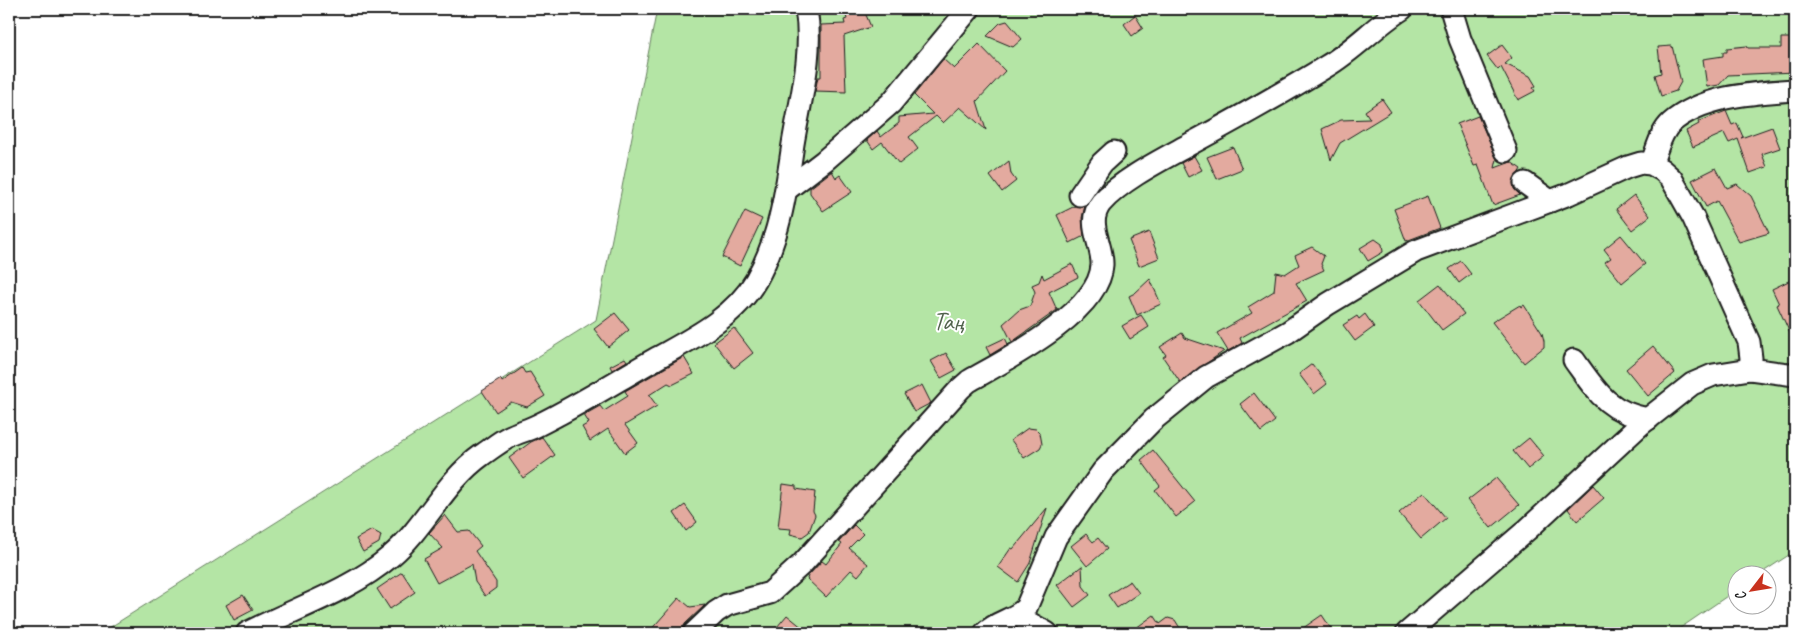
<svg xmlns="http://www.w3.org/2000/svg" width="1804" height="642" viewBox="0 0 1804 642" font-family="Caveat,sans-serif">
<style>
.green{fill:#b4e5a5;stroke:#688060}
.building{fill:#e3aa9f;stroke:#1c1c1c}
.lines{fill:none;stroke-linecap:round;stroke-linejoin:round}
.street-casing{stroke:#1c1c1c;stroke-width:25}
.street{stroke:#fff;stroke-width:21}
.labels{text-anchor:middle;stroke-width:4;stroke-linejoin:round;paint-order:stroke}
.park-label{font-size:25px;fill:#51624c;stroke:#fff}
</style>
<rect width="100%" height="100%" fill="#fff"/>
<filter id="ink" filterUnits="userSpaceOnUse"><feTurbulence type="fractalNoise" baseFrequency=".02" numOctaves="2"/><feDisplacementMap in="SourceGraphic" scale="10" xChannelSelector="R" yChannelSelector="G"/><feConvolveMatrix kernelMatrix="1 2 1 2 8 2 1 2 1" color-interpolation-filters="sRGB"/></filter>
<g filter="url(#ink)">
<path class="green" d="M657,9H1795V551L1760,574H1736V590L1673,633H101L596,320Z"/>
<g class="building">
<path d="M864,10L871,27L844,36L846,92L815,91L818,77H821V25L845,24L844,20L847,19L846,16Z"/>
<path d="M1135,15L1143,28L1132,36L1124,24Z"/>
<path d="M1007,21L1022,39L1013,47L987,36L1000,23Z"/>
<path d="M1781,38H1795V72L1728,75L1719,85L1707,87L1703,59L1723,56V52H1727V48L1747,46L1748,48H1781Z"/>
<path d="M979,44L1005,71L977,101L986,130L960,107L943,123L936,116L909,137L918,149L899,164L882,142L873,149L867,140L877,131L881,137L899,123V117L933,114L914,95L943,59L954,69Z"/>
<path d="M1502,45L1512,58L1505,64L1530,76L1536,86L1533,88L1535,91L1518,100L1501,67L1498,70L1487,56Z"/>
<path d="M1672,46L1681,82L1676,91L1661,96L1655,75L1661,73L1658,47Z"/>
<path d="M1382,99L1391,112L1340,143L1331,160L1322,129L1341,120L1370,119L1365,111Z"/>
<path d="M1726,111L1732,125L1737,123L1743,137L1741,138L1772,127L1780,148L1762,154L1767,167L1750,173L1738,139L1729,143L1724,133L1693,147L1686,131L1699,124L1698,122Z"/>
<path d="M1478,116L1497,159L1495,168L1511,162L1521,169L1513,182L1514,189L1520,195L1493,205L1478,165L1474,166L1457,124Z"/>
<path d="M1233,147L1242,169L1217,179L1207,157Z"/>
<path d="M1194,156L1202,170L1188,177L1181,163Z"/>
<path d="M1009,161L1011,174L1016,181L1002,192L990,176Z"/>
<path d="M1716,168L1727,188L1737,184L1751,196L1769,233L1739,242L1717,201L1706,207L1692,180Z"/>
<path d="M832,171L836,178L840,175L852,192L823,211L810,193V188Z"/>
<path d="M1634,195L1650,216L1632,230L1616,209Z"/>
<path d="M1428,196L1440,228L1406,241L1394,209Z"/>
<path d="M1075,206H1085L1082,218L1084,236L1070,243L1057,215Z"/>
<path d="M745,211L762,219L740,266L722,257Z"/>
<path d="M1149,232L1159,258L1139,266L1129,240Z"/>
<path d="M1621,235L1645,264L1622,283L1605,262L1611,258L1604,249Z"/>
<path d="M1375,239L1382,244L1383,252L1368,261L1360,248Z"/>
<path d="M1312,247L1324,256L1321,264L1324,270L1296,283L1307,301L1240,338L1242,343L1228,351L1217,333L1252,313L1248,307L1274,291L1276,272L1285,274L1299,265L1295,255Z"/>
<path d="M1461,261L1471,274L1459,283L1449,269Z"/>
<path d="M1072,264L1078,277L1049,292L1057,310L1012,342L1003,324L1019,310L1030,306L1035,292L1032,285L1039,282L1042,274L1044,279Z"/>
<path d="M1795,278V344L1777,305L1779,304L1772,289Z"/>
<path d="M1150,279L1161,304L1137,315L1129,296L1135,293Z"/>
<path d="M1440,284L1464,314L1442,330L1419,300Z"/>
<path d="M1520,305L1521,307L1524,305L1542,333L1544,341V347L1524,363L1492,322Z"/>
<path d="M615,313L629,330L608,347L594,329Z"/>
<path d="M1365,314L1374,327L1355,341L1343,325L1357,316L1359,319Z"/>
<path d="M1141,315L1149,327L1130,339L1122,326Z"/>
<path d="M734,328L753,353L734,368L714,343Z"/>
<path d="M1182,333L1185,338L1224,351L1180,382L1163,357L1166,355L1160,347Z"/>
<path d="M1005,338L1008,344L990,355L986,347Z"/>
<path d="M1653,346L1675,373L1648,396L1626,369Z"/>
<path d="M946,353L956,370L941,378L931,361Z"/>
<path d="M684,357L694,374L672,385L668,383L649,395L657,406L625,425L638,443L625,453L608,429L590,441L582,427L589,423L584,415L600,406L604,411L628,396L625,391Z"/>
<path d="M625,358L627,361L612,370L610,366Z"/>
<path d="M1312,364L1327,384L1314,394L1299,374Z"/>
<path d="M522,368L525,373L530,372L545,396L527,407L511,402L496,412L482,391L501,379L502,382Z"/>
<path d="M922,385L931,403L914,412L904,394Z"/>
<path d="M1254,393L1275,421L1261,432L1240,404Z"/>
<path d="M1028,428L1036,429L1040,433L1042,444L1040,448L1024,458L1011,440Z"/>
<path d="M542,437L555,455L523,478L509,458L531,442Z"/>
<path d="M1529,438L1544,456L1528,469L1513,451Z"/>
<path d="M1153,450L1195,502L1176,517L1155,490L1160,486L1141,460Z"/>
<path d="M1496,478L1519,505L1491,528L1468,500Z"/>
<path d="M783,484L796,486V489L815,492L813,511L815,515L809,532L802,537L790,534L791,529L778,528Z"/>
<path d="M1593,485L1604,498L1577,521L1568,509Z"/>
<path d="M1424,492L1446,518L1421,539L1399,513Z"/>
<path d="M685,505L697,522L686,531L674,513Z"/>
<path d="M1047,508L1030,563L1018,582L998,567L1011,548L1013,549Z"/>
<path d="M445,515L458,532L469,531L481,546L475,551L496,582V588L485,596L475,582L472,564L437,583L424,559L443,548L429,533Z"/>
<path d="M854,525L863,534L849,548L868,564L858,576L851,570L826,597L807,579L808,576L822,561L826,564L842,544L839,542Z"/>
<path d="M372,530L381,535L379,543L363,552L356,539Z"/>
<path d="M1086,534L1093,542L1098,538L1107,549L1087,566L1071,546Z"/>
<path d="M1082,566L1083,586L1090,595L1074,607L1057,585Z"/>
<path d="M402,572L415,592L390,609L377,589Z"/>
<path d="M1130,581L1139,593L1117,608L1108,595Z"/>
<path d="M243,595L253,610L234,620L226,605Z"/>
<path d="M679,598L690,607L705,605L685,624L681,633H648Z"/>
<path d="M787,615L809,633H772Z"/>
<path d="M1154,615L1160,624L1168,618L1175,620L1183,633H1129Z"/>
<path d="M1322,615L1334,633H1296Z"/>
</g>
<g class="lines">
<g class="street-casing">
<g id="street">
<path d="M1451,9L1460,39L1506,151"/>
<path d="M1651,164C1657,151 1660,133 1671,123C1703,95 1755,93 1795,90"/>
<path d="M1525,183L1550,201"/>
<path d="M786,190L824,161L891,103L969,9"/>
<path d="M1080,195L1102,163L1114,152"/>
<path d="M1574,360C1597,392 1608,412 1648,419"/>
<path d="M1020,615L1026,621L1047,633"/>
<path d="M247,633C295,608 349,592 391,556C426,526 444,482 482,455C491,449 499,442 509,437C518,432 529,430 538,425C579,405 618,380 657,358C693,338 735,317 756,280C780,238 786,191 793,144C800,101 814,53 806,9"/>
<path d="M694,633L716,612L727,605L770,593L802,564L960,389L969,381C1006,360 1100,312 1102,265C1103,244 1085,223 1101,203C1122,179 1165,158 1192,143C1238,118 1283,93 1327,66C1354,50 1375,26 1402,9"/>
<path d="M985,633C997,621 1014,620 1026,608L1056,537L1103,471L1153,420L1206,377L1288,332L1328,304L1416,251L1569,194L1628,167L1641,163L1651,164L1662,170L1671,178L1693,217L1749,342L1751,358L1750,369"/>
<path d="M1407,633L1528,529L1640,425L1692,384L1713,375L1750,369L1795,375"/>
</g>
</g>
<use href="#street" class="street"/>
</g>
</g>
<g class="labels">
<g class="park-label">
<text x="948" y="330">Таң</text>
</g>
</g>
<rect width="1804" height="642" fill="none" stroke="#fff" stroke-width="30"/>
<rect x="15" y="15" width="1774" height="612" fill="none" stroke="#1c1c1c" stroke-width="2" filter="url(#ink)"/>
<g transform="translate(1752 590) rotate(239)"><circle r="24" fill="#ffffff" stroke="#a4a4a4"/>
<path d="M0-4L9 19L0 12L-9 19Z" fill="#c8321e"/>
<text y="-8" font-size="14" font-weight="bold" text-anchor="middle" fill="#1c1c1c">С</text>
</g>
</svg>
